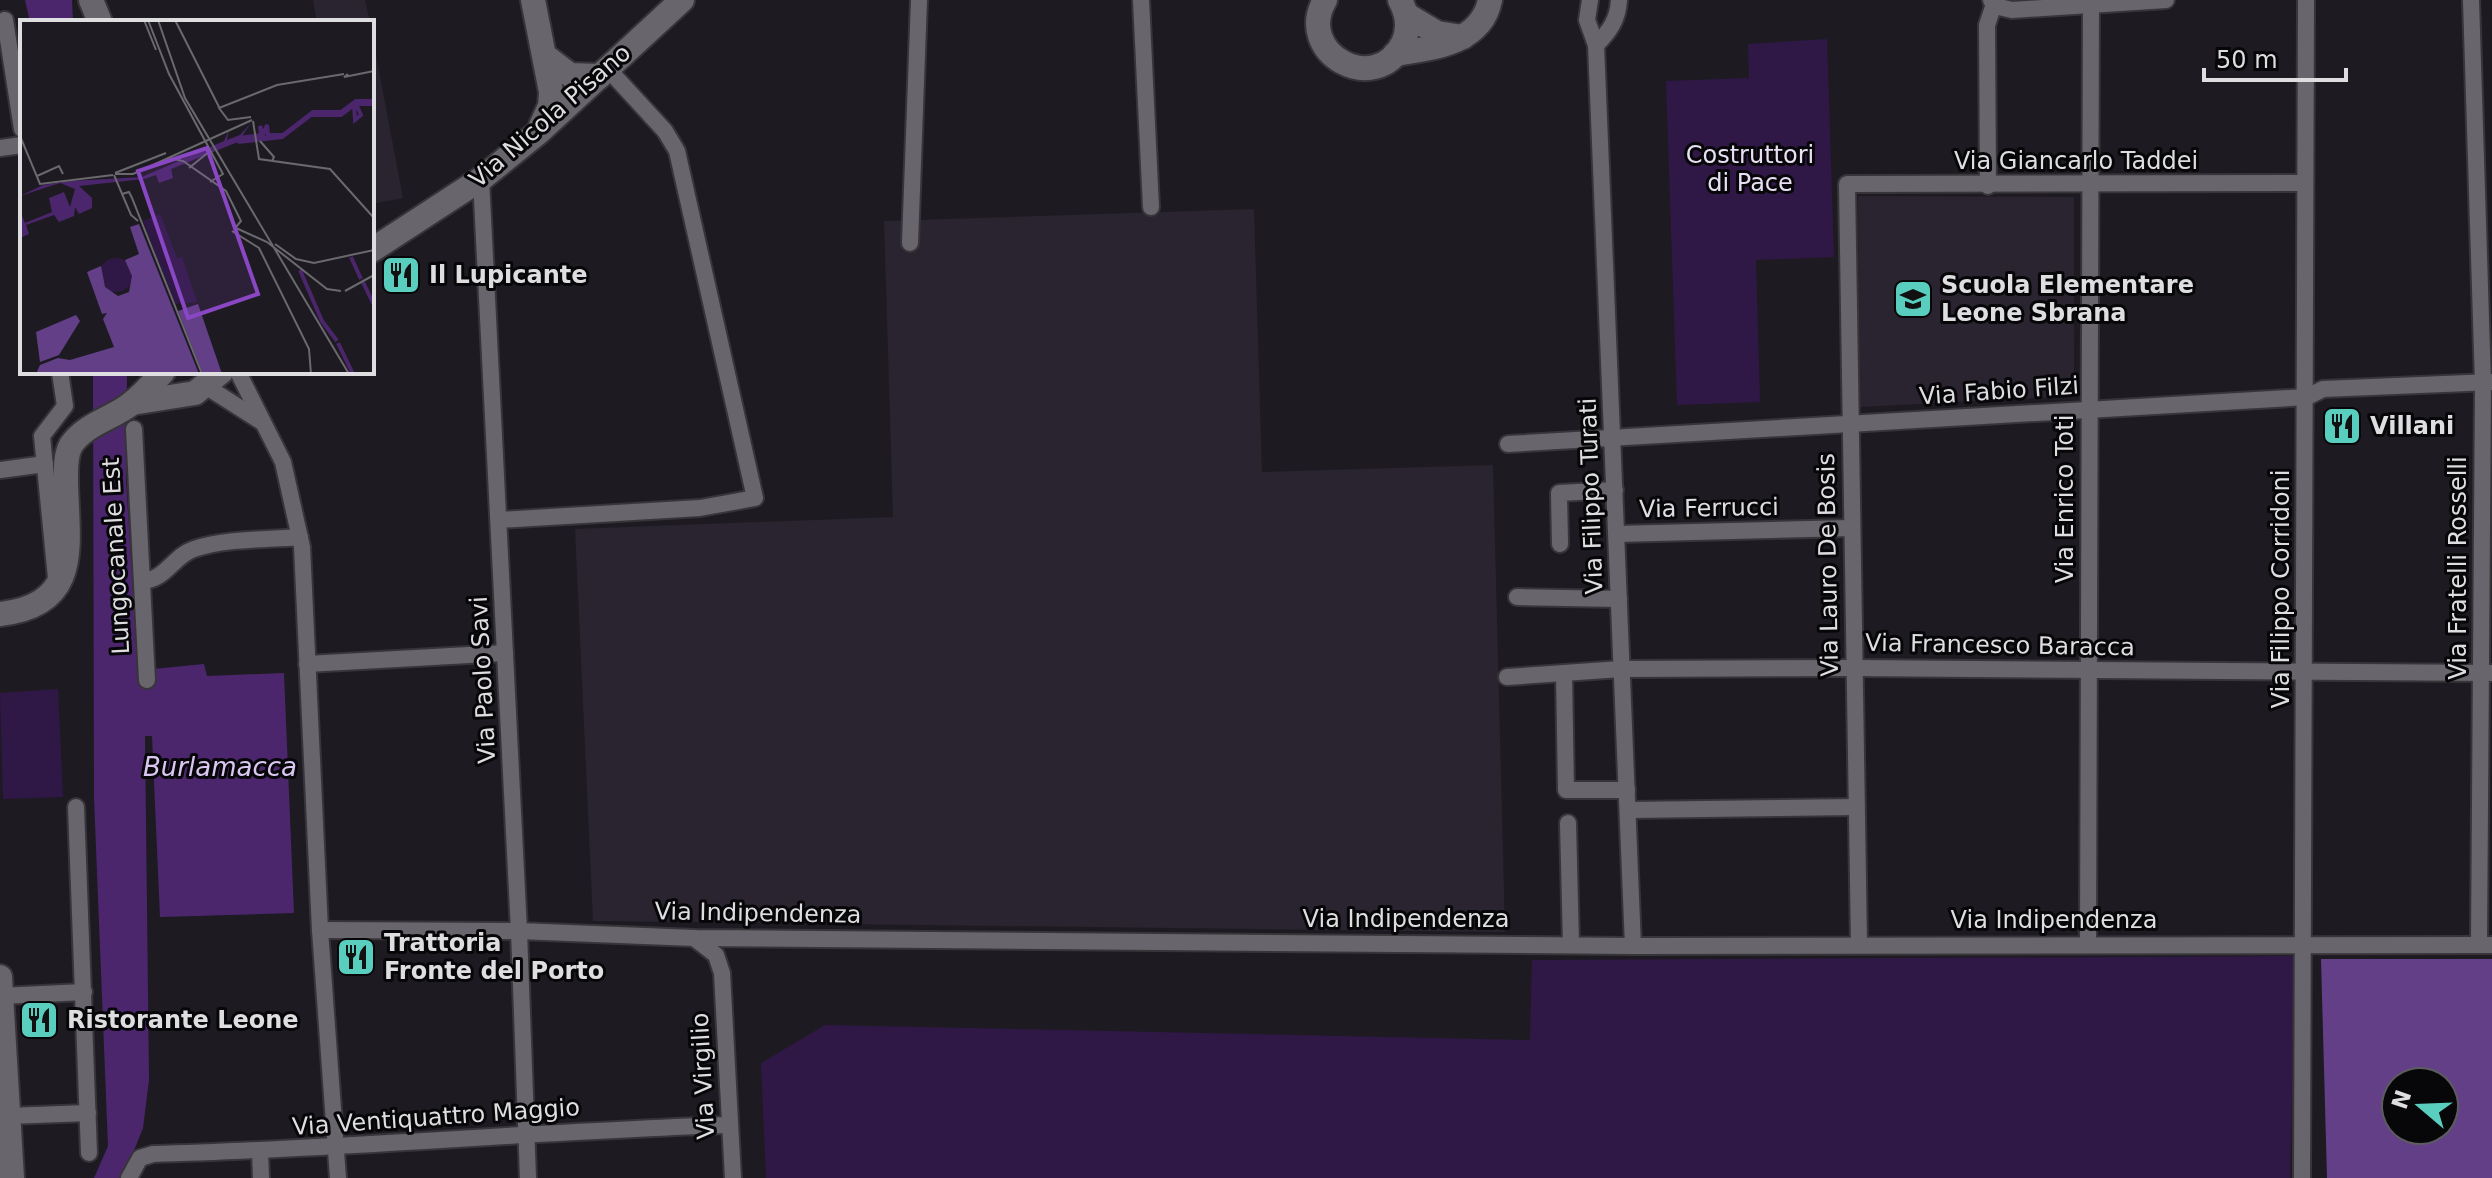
<svg xmlns="http://www.w3.org/2000/svg" width="2492" height="1178" viewBox="0 0 2492 1178" font-family="'DejaVu Sans',sans-serif">
<style>
.built{fill:#29242f}
.green{fill:#301846}
.forest{fill:#633f88;fill-rule:evenodd}
.water{fill:#4b266d}
.lines{fill:none;stroke-linecap:round;stroke-linejoin:round}
.street-casing{stroke:#373539;stroke-width:20}
.secondary-casing{stroke:#373539;stroke-width:28}
.street{stroke:#68666c;stroke-width:16}
.secondary{stroke:#68666c;stroke-width:24}
.labels{text-anchor:middle;stroke-width:6;stroke-linejoin:round;paint-order:stroke}
.street-label{font-size:24px;fill:#dedde0;stroke:#070608}
.park-label{font-size:24px;fill:#e8dff4;stroke:#070608}
.poi-label{font-size:24px;font-weight:bold;fill:#dedde0;stroke:#070608;text-anchor:start}
.water-label{font-size:26px;font-style:italic;fill:#dac7f1;stroke:#070608}
.inset-river{fill:none;stroke:#4b266d;stroke-width:4}
.inset-road{fill:none;stroke:#6a696d;stroke-width:2}
.view{fill:#8a47c4;fill-opacity:0.15;stroke:#8a47c4;stroke-width:4}
.inset-edge{fill:none;stroke:#dedde0;stroke-width:4}
</style>
<rect width="100%" height="100%" fill="#1d1b21"/>
<g class="built">
<path d="M313,0H365L370,22H317Z"/>
<path d="M372,34L403,198L372,204Z"/>
<path d="M1858,196L2074,197V396L1859,407Z"/>
<path d="M1254,209L1262,472L1493,465L1505,932L593,921L575,529L893,517L884,221Z"/>
</g>
<g class="green">
<path d="M1827,39L1834,257L1756,260L1760,402L1677,405L1666,81L1749,78L1748,44Z"/>
<path d="M58,689L63,797L3,799L0,693Z"/>
<path d="M2295,956L2290,1178H766L761,1063L825,1025L1530,1040L1532,960Z"/>
</g>
<path class="forest" d="M2321,959H2492V1178H2327ZM2396,1082H2444V1130H2396Z"/>
<g class="water">
<path d="M25,0H72L73,22H30Z"/>
<path d="M93,372H127L126,480L139,683L154,684L153,669L204,664L207,676L284,673L294,913L160,917L152,736H145L149,1080L143,1128L123,1178H94L108,1146L94,798Z"/>
</g>
<g class="lines">
<g class="street-casing">
<g id="street">
<path d="M1141,0L1151,207"/>
<path d="M1590,0L1587,20L1596,45L1633,946"/>
<path d="M1991,0L1999,7L2012,10L2166,0"/>
<path d="M2471,0L2483,383L2479,945"/>
<path d="M5,20L22,129"/>
<path d="M1596,45C1610,31 1618,19 1619,0"/>
<path d="M0,148L22,145"/>
<path d="M481,179L519,931L528,1178"/>
<path d="M1988,186L1987,25L1994,4"/>
<path d="M910,243L919,0"/>
<path d="M238,372L283,462L302,547L320,930L338,1178"/>
<path d="M207,387L262,422"/>
<path d="M134,429L147,680"/>
<path d="M1508,444L2307,397L2323,389L2492,382"/>
<path d="M0,470L45,464"/>
<path d="M499,520L700,508L755,498L677,151L665,131L608,69"/>
<path d="M1617,534L1851,528"/>
<path d="M1560,544L1559,493L1615,490"/>
<path d="M56,578L42,436L65,406L60,372"/>
<path d="M142,581C166,580 173,556 194,549C226,538 267,540 300,537"/>
<path d="M1517,597L1619,599"/>
<path d="M307,664L505,653"/>
<path d="M1564,673L1566,790H1627"/>
<path d="M1507,677L1621,669L1853,668L2492,673"/>
<path d="M76,807L89,1153"/>
<path d="M1628,810L1856,807"/>
<path d="M1568,823L1571,944"/>
<path d="M320,930L519,931L694,938L1633,946L2492,945"/>
<path d="M694,938L716,955L722,973L733,1178"/>
<path d="M2088,943L2091,0"/>
<path d="M1859,944L1847,184L2305,183"/>
<path d="M0,996L84,992"/>
<path d="M8,1116L88,1113"/>
<path d="M260,1151L261,1178"/>
<path d="M129,1178L140,1158L153,1154C346,1149 537,1131 730,1125"/>
<path d="M2302,1178L2306,0"/>
</g>
</g>
<g class="secondary-casing">
<g id="secondary">
<path d="M91,0L100,22"/>
<path d="M533,0L551,92L550,106L541,126"/>
<path d="M1325,0C1294,53 1376,98 1403,43C1410,28 1407,13 1400,0"/>
<path d="M1407,15L1437,33L1463,37"/>
<path d="M1395,54C1432,48 1481,44 1490,0"/>
<path d="M545,56L570,75L600,76"/>
<path d="M372,250L481,179L539,132L682,0"/>
<path d="M132,403L195,393L221,372"/>
<path d="M0,614C83,605 67,544 66,481C66,469 65,456 71,445C85,424 114,418 132,403C143,394 154,382 163,372"/>
<path d="M0,977L12,1178"/>
</g>
</g>
<use href="#street" class="street"/>
<use href="#secondary" class="secondary"/>
</g>
<defs>
<g id="restaurant-square" transform="scale(2)"><rect x="-9" y="-9" width="18" height="18" rx="4" fill="#59cebf" stroke="#070608"/><path d="M-5-6h1v4h1v-4h1v4h1v-4h1v5L-1.5 .5V6h-2V.5L-5-1ZM5-6V6H3V1.5H1.5Q1.5-4 5-6Z" fill="#111"/></g>
<g id="school-square" transform="scale(2)"><rect x="-9" y="-9" width="18" height="18" rx="4" fill="#59cebf" stroke="#070608"/><path d="M0-5L7-2L0 1L-7-2ZM-4 1L0 2.5L4 1V4Q0 6-4 4Z" fill="#111"/></g>
</defs>
<g fill-rule="evenodd">
<use href="#restaurant-square" x="401" y="275"/>
<use href="#school-square" x="1913" y="299"/>
<use href="#restaurant-square" x="2342" y="426"/>
<use href="#restaurant-square" x="356" y="957"/>
<use href="#restaurant-square" x="39" y="1020"/>
</g>
<g class="labels">
<g class="street-label">
<text transform="translate(550 116) rotate(-41)" y="8">Via Nicola Pisano</text>
<text x="2076" y="169">Via Giancarlo Taddei</text>
<text transform="translate(1999 391) rotate(-4)" y="8">Via Fabio Filzi</text>
<text transform="translate(1591 496) rotate(-92)" y="8">Via Filippo Turati</text>
<text transform="translate(2065 499) rotate(-90)" y="8">Via Enrico Toti</text>
<text transform="translate(1709 508) rotate(-1)" y="8">Via Ferrucci</text>
<text transform="translate(116 556) rotate(-93)" y="8">Lungocanale Est</text>
<text transform="translate(1828 565) rotate(-91)" y="8">Via Lauro De Bosis</text>
<text transform="translate(2458 568) rotate(-90)" y="8">Via Fratelli Rosselli</text>
<text transform="translate(2281 589) rotate(-90)" y="8">Via Filippo Corridoni</text>
<text transform="translate(2000 645) rotate(1)" y="8">Via Francesco Baracca</text>
<text transform="translate(483 680) rotate(-93)" y="8">Via Paolo Savi</text>
<text transform="translate(758 913) rotate(1)" y="8">Via Indipendenza</text>
<text x="1406" y="927">Via Indipendenza</text>
<text x="2054" y="928">Via Indipendenza</text>
<text transform="translate(703 1076) rotate(-93)" y="8">Via Virgilio</text>
<text transform="translate(436 1117) rotate(-4)" y="8">Via Ventiquattro Maggio</text>
</g>
<g class="park-label">
<text x="1750" y="163">Costruttori<tspan x="1750" dy="28">di Pace</tspan></text>
</g>
<g class="poi-label">
<text x="429" y="283">Il Lupicante</text>
<text x="1941" y="293">Scuola Elementare<tspan x="1941" dy="28">Leone Sbrana</tspan></text>
<text x="2370" y="434">Villani</text>
<text x="384" y="951">Trattoria<tspan x="384" dy="28">Fronte del Porto</tspan></text>
<text x="67" y="1028">Ristorante Leone</text>
</g>
<g class="water-label">
<text x="220" y="776">Burlamacca</text>
</g>
</g>
<g transform="translate(20 20)">
<rect width="354" height="354" fill="#1d1b21"/>
<path d="M140,194L157,238L162,237L177,282L155,284L123,201ZM79 255a17 17 0 1 1 34 0a17 17 0 1 1-34 0Z" fill="#301846"/>
<path d="M119,204L179,354H16L20,345L38,338L50,340L94,327L83,299L87,293L82,294L67,252L81,246L85,267L98,276L109,272L112,256L105,240L119,234L110,207ZM178,284L202,354H183L158,291ZM56,295L60,301L39,335L20,342L16,312Z" fill="#633f88"/>
<path d="M231,103L218,122L151,149L153,158L139,163L136,155L124,159L59,166L72,178V188L59,194L55,187L54,196L39,202L34,195L6,205L9,214L0,218V191L5,203L32,192L29,178L44,172L50,187L55,169L40,163L0,176L23,165L51,161L122,157L204,121L209,110L207,120L220,115Z" fill="#4b266d"/>
<path class="inset-river" d="M354,81H336L321,92H293L263,115H248L247,105L243,115L240,106L241,115L218,118H227L218,122L262,117L291,95H321L334,85L335,100L341,95L336,84H354M214,121L262,116L292,93L320,94L336,82H354M331,237L341,259M280,250L302,301L317,321M343,262L354,285M318,323L333,354"/>
<path class="inset-road" d="M124,0L136,30M128,0L149,54L203,154L190,162M138,0L165,78L329,354M155,0L199,87M328,54L324,57L354,51M231,97L208,100L199,88L257,65L324,54M233,101L239,139L310,149L354,198M0,116L20,164L93,155M240,121L254,137L252,141M149,138L163,141L206,171L221,201L216,207M169,148L190,131M95,153L146,133M95,154H113L232,100M94,155L111,195L118,201M17,156L39,146L43,154M102,174L109,172L112,178L182,354M216,208L247,222L307,269L321,271M212,211L239,228L289,329L291,354M255,224L276,239L294,243L354,230M325,271L354,255"/>
<path class="view" d="M187,128L238,274L168,298L118,151Z"/>
<rect width="354" height="354" class="inset-edge"/>
</g>
<g transform="translate(2420 1106) rotate(289)"><circle r="38" fill="#070608" stroke="#5d5c5e" stroke-width="2"/>
<path d="M0-6L14 30L0 20L-14 30Z" fill="#59cebf"/>
<text y="-12" font-size="22" font-weight="bold" text-anchor="middle" fill="#dedde0">N</text>
</g>
<path d="M2204 68v12h142v-12" fill="none" stroke="#dedde0" stroke-width="4"/>
<text x="2216" y="68" font-size="24" fill="#dedde0" stroke="#070608" stroke-width="6" paint-order="stroke">50 m</text>
</svg>
